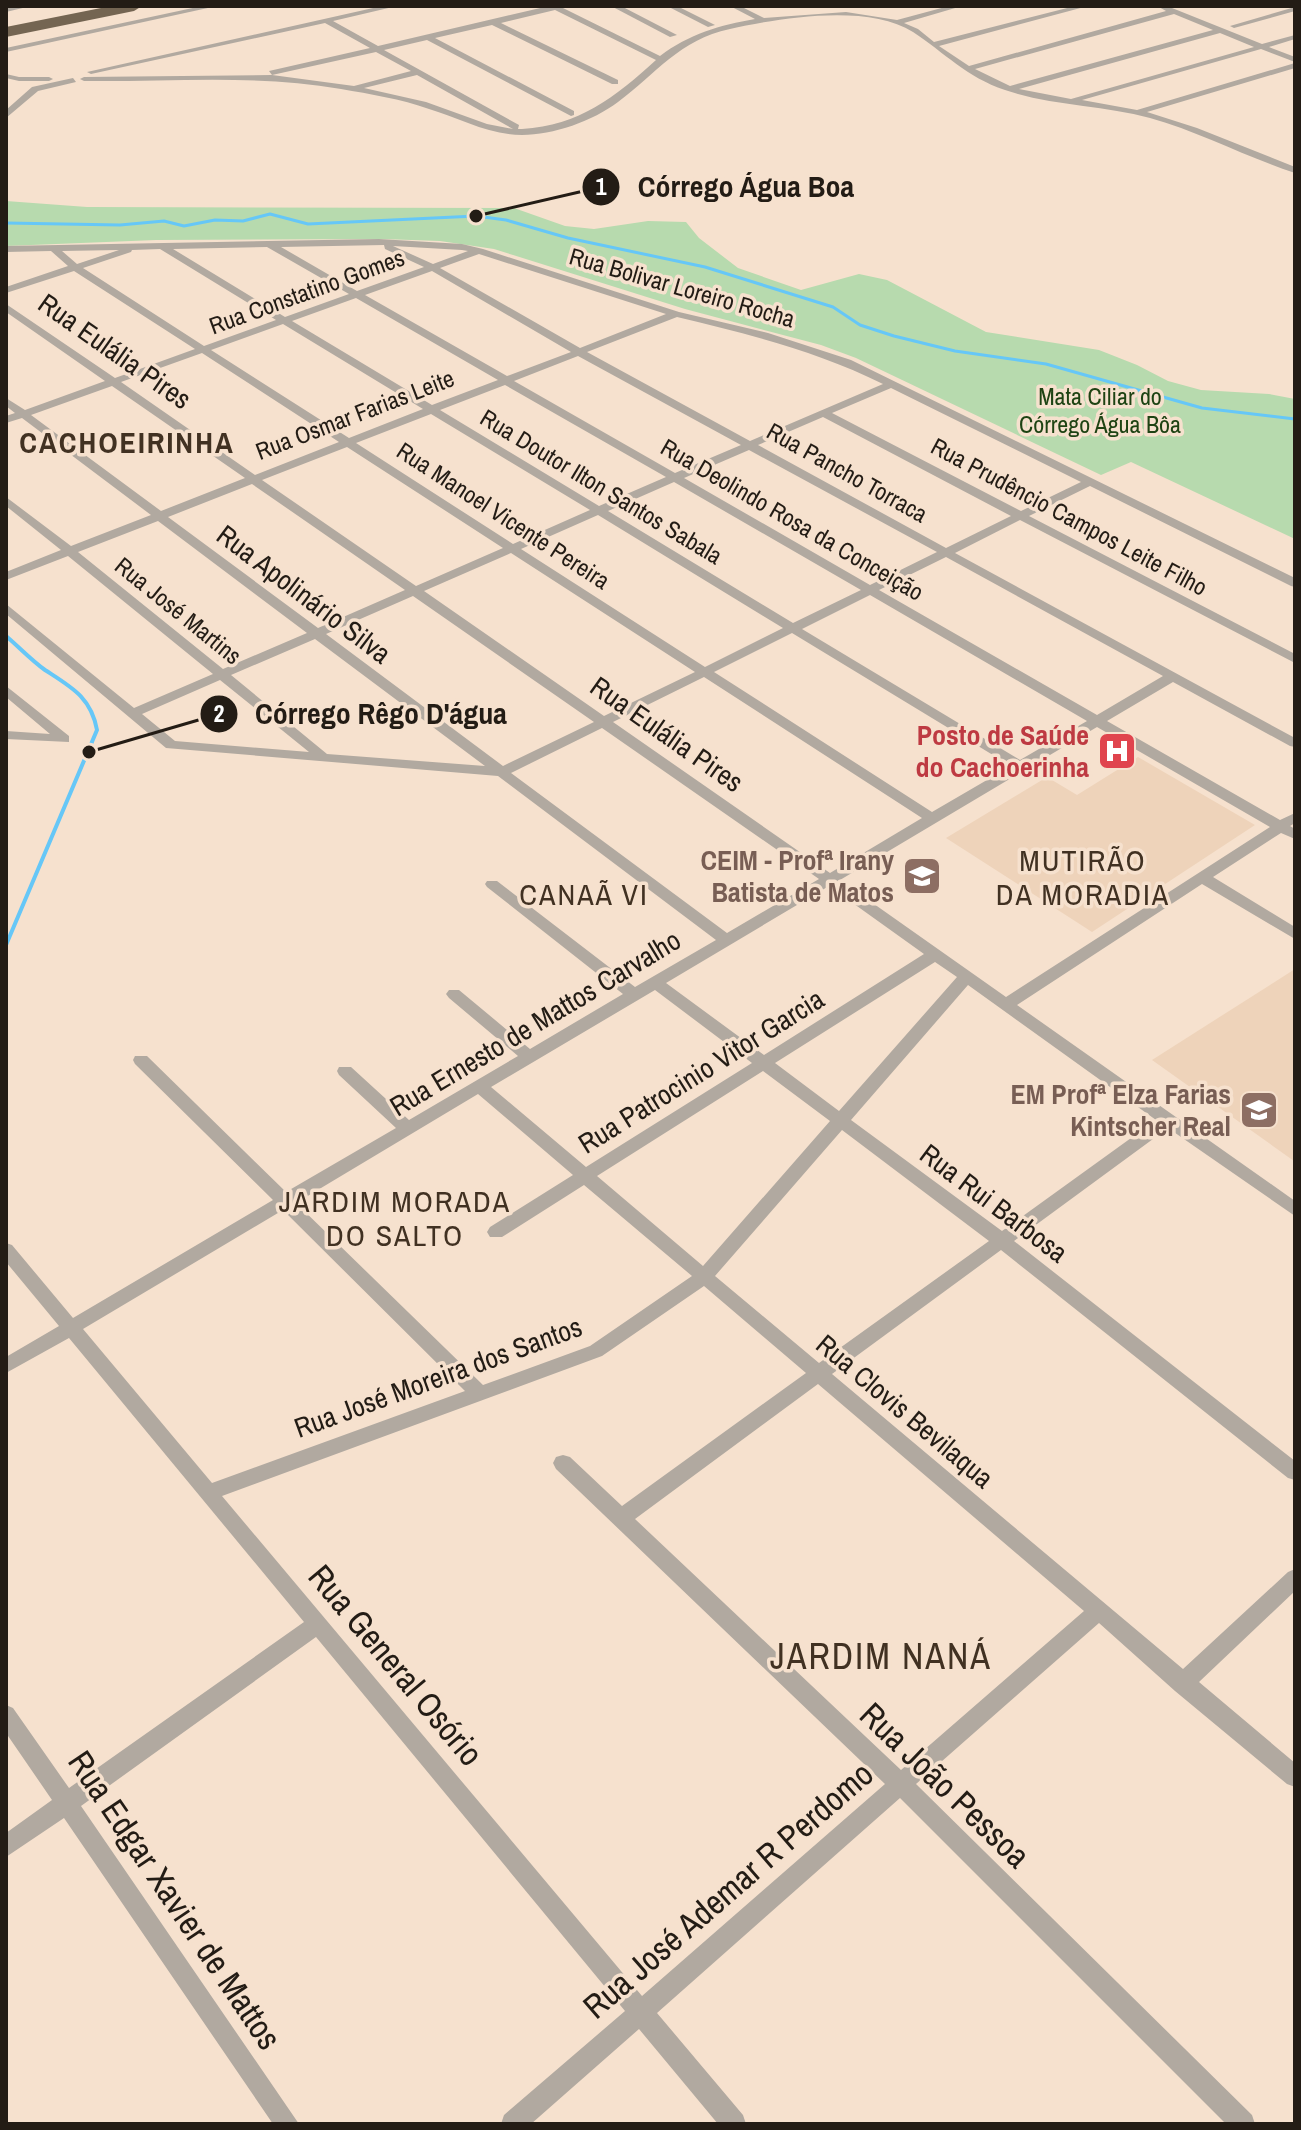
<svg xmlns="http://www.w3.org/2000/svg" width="1301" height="2130" viewBox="0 0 1301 2130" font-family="'Archivo Narrow',sans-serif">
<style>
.built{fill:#eed3ba}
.green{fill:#b7daae}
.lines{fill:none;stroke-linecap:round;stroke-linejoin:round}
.stream-far1{stroke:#66c7f7;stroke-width:3}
.stream{stroke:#66c7f7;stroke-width:4}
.street{fill:#b1a9a0;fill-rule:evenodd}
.highway{fill:#746552;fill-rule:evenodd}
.labels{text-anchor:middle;stroke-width:7;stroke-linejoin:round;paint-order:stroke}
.far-street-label{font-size:24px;fill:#231c15;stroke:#f6e1ce}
.far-park-label{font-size:24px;fill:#1e4313;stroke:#f6e1ce}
.street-label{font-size:28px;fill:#231c15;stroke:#f6e1ce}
.health-label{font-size:28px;font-weight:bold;fill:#be3a42;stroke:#f6e1ce;text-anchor:end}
.education-label{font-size:28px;font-weight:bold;fill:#785e54;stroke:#f6e1ce;text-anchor:end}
.far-district-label{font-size:30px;font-weight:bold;letter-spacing:2px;fill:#413122;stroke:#f6e1ce}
.neighbourhood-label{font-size:30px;letter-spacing:2px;fill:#413122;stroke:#f6e1ce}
.near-street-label{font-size:34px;fill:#231c15;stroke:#f6e1ce}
.near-neighbourhood-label{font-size:36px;letter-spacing:2px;fill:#413122;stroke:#f6e1ce}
.leader{fill:none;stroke:#231c15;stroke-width:3}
.callout-dot{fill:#231c15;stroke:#f6e1ce;stroke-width:3}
.mark-label{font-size:24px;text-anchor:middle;font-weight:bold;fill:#fff}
.callout-label{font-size:30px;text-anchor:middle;font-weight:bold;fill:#231c15;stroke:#f6e1ce;stroke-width:7;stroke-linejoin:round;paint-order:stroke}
</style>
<rect width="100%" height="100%" fill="#f6e1ce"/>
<g class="built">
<path d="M1138,757L1255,825L1092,932L946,838L1047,777L1077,795Z"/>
<path d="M1295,969V1160L1294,1161L1152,1060Z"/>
</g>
<path class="green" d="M6,201L87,207L514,208L565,226L594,229L648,221L686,222L699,238L738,268L801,290L859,274L887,280L986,332L1099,350L1137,365L1168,381L1201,390L1269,394L1295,399V539L1131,462L1101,475L856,358L821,345L685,309L494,249L440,241L383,239L156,240L6,246Z"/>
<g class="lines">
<path class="stream-far1" d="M6,223L120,225L164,221L184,226L215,220L243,221L270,214L308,224L476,216L506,220L568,238L705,267L833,307L860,325L894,336L955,351L1046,364L1202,408L1295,419"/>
<path class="stream" d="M6,636C19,647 31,660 45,670C71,687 91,697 97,730L6,945"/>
<g class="street">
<path d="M15,6H31L6,12V8Z"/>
<path d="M202,6H217L6,52V48Z"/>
<path d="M382,6H397L333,21L378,46L549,6H567L563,8L660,56C689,34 720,25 755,19L730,6H740L764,18L846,12L897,20L949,6H962L904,23L918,29L934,42L1075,6H1088L939,46L969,66L1166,11L1159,7L1167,6L1262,44L1295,35V39L1269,47L1295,57V62L1261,49L1082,100L1137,110L1295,63V68L1147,112L1197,128L1295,167V173C1246,157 1200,132 1150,118C1103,105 1052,106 1005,90C966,77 945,53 913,32C868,3 779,18 730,29C679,40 657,73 618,102C593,121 553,135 522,135C489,135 459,118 429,109C401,99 370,94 341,89C256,74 170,82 84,81L80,79L84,77L272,75L269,71L370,48L325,23L91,74L87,72ZM555,10L656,60C614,98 580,125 522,129H518L519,125L384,50L427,40L571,116L574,115V111L435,38L492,25L612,84H618V80L501,23ZM1174,14L1213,30L1010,86L975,69ZM1220,33L1254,47L1071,99L1019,89ZM376,52L411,71L354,86L272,75ZM417,75L513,129L487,124L426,102L364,88Z"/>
<path d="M611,6H621L677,35L670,37Z"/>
<path d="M667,6H677L715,25L708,27Z"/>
<path d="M1295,7V11L1234,28L1230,26Z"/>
<path d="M6,74L19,77H49L53,79L49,81H19L6,78Z"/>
<path d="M73,78L76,82L38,91L6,118V110L32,87Z"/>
<path d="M379,239L462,244L483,249L679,312L768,333L851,360L1295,578V587L1291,586L1090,486L1029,516L1295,654V663L1020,520L955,553L1295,738V747L1290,746L1173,682L1107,721L1280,820L1295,813V823L1290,826L1295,829V839L1281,833L1213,877L1295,927V939L1202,884L1017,1005L1295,1201V1216L1168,1128L1014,1241L1295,1461V1480L1288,1478L1001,1250L832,1374L1183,1669L1288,1572L1295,1569V1591L1199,1682L1295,1763V1787L1287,1784L1175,1691L1099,1623L916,1784L1252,2115L1255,2124H1226L900,1798L657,2013L743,2115L746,2124H718L639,2029L531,2124H501L504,2115L625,2011L316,1637L81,1806L299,2124H273L64,1818L6,1857V1833L52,1800L6,1733V1705L13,1708L69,1788L304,1622L69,1338L6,1373V1357L59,1326L6,1262V1243L12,1245L73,1318L273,1200L135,1064L133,1060L135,1056H147L286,1192L396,1128L339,1075L337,1071L339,1067H351L409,1120L518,1056L449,998L446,994L449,990H459L530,1049L623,994L487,887L485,884L487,881H497L635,987L716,940L498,776L166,748L6,614V604L134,708L213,674L68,556L6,580V572L61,550L6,506V497L71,546L151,515L22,418L6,423V416L15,413L6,406V398L25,410L105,381L6,312V304L115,378L195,349L74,271L6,293V287L68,266L51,251L6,252V246ZM384,245L385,249L424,267L357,291L281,247ZM393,246L462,250L468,251L433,264ZM267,247L349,294L285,317L173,249ZM160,249L276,320L204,346L83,268L131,252L132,250ZM119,250L77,264L62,251ZM479,254L666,314L580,348L440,268ZM432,271L571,352L507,376L365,295ZM356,298L498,380L432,405L292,321ZM677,317C748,334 817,351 883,384L750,441L587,352ZM283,324L423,409L349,438L211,350ZM202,353L339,442L255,475L121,382ZM578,356L741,445L675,473L514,381ZM505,385L666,477L599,506L440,410ZM112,386L245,478L161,511L31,415ZM891,388L1081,482L1021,511L832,413ZM431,414L590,510L513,544L356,443ZM823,417L1011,516L946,548L758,445ZM347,447L503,548L416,586L262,480ZM749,450L937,552L870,585L684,478ZM674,482L861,590L793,623L608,511ZM252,484L405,590L318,628L168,517ZM598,515L783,628L705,667L521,549ZM158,521L307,633L223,669L78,552ZM511,553L695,672L604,716L424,591ZM946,557L1163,676L1097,715L879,590ZM870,595L1087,721L1020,760L802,629ZM413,596L594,722L503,766L326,634ZM792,633L1011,766L932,812L714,672ZM315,639L485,766L327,754L231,675ZM704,677L922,818L830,873L613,722ZM220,680L309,752L175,741L142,714ZM1097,727L1270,827L1006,997L840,880ZM602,728L819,879L727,933L511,773ZM829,886L924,954L764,1055L666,983ZM935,962L957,977L839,1111L775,1063ZM968,985L1156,1120L1002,1231L851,1120ZM655,990L752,1063L586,1167L491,1087ZM763,1071L830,1121L703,1266L597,1176ZM478,1094L573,1175L490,1227L487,1232L490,1237H502L584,1185L692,1276L590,1346L483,1385L296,1203ZM842,1130L989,1241L819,1363L715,1276ZM283,1210L465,1391L212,1483L83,1329ZM704,1286L806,1373L622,1506L570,1457L563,1455L556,1457L553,1463L556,1469L885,1784L642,1996L222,1496L602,1356ZM818,1384L1084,1611L901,1770L635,1519Z"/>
<path d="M6,686L69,736V742L6,739V731L50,734L6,697Z"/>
</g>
<path class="highway" d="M111,6H142L134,11L6,37V27Z"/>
</g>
<defs>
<g id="hospital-square" transform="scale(2)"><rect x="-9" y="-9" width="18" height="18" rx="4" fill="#e0444e" stroke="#f6e1ce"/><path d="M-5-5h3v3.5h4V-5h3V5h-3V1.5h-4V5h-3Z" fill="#fff"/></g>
<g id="school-square" transform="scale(2)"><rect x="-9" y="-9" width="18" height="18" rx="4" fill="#8d6e63" stroke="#f6e1ce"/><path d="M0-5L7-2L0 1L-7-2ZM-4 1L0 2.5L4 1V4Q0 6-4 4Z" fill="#fff"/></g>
</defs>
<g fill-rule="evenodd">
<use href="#hospital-square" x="1117" y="751"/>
<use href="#school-square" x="922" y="876"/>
<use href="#school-square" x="1259" y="1110"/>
</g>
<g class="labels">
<g class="far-street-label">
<text transform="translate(682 288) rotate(16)" y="8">Rua Bolivar Loreiro Rocha</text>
<text transform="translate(307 292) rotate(-20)" y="8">Rua Constatino Gomes</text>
<text transform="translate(355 415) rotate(-21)" y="8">Rua Osmar Farias Leite</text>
<text transform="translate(847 473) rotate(29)" y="8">Rua Pancho Torraca</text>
<text transform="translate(601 487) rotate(31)" y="8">Rua Doutor Ilton Santos Sabala</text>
<text transform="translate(503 516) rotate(33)" y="8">Rua Manoel Vicente Pereira</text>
<text transform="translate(1069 517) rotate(28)" y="8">Rua Prudêncio Campos Leite Filho</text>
<text transform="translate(792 520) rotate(30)" y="8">Rua Deolindo Rosa da Conceição</text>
<text transform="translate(178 611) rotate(39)" y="8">Rua José Martins</text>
</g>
<g class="far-park-label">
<text x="1100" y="405">Mata Ciliar do<tspan x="1100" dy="28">Córrego Água Bôa</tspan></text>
</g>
<g class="street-label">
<text transform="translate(115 351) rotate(35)" y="10">Rua Eulália Pires</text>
<text transform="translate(304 594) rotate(37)" y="10">Rua Apolinário Silva</text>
<text transform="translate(667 734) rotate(35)" y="10">Rua Eulália Pires</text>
<text transform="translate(535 1023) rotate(-31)" y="10">Rua Ernesto de Mattos Carvalho</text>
<text transform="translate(701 1071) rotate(-32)" y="10">Rua Patrocinio Vitor Garcia</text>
<text transform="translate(994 1203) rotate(37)" y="10">Rua Rui Barbosa</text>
<text transform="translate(438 1377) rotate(-20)" y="10">Rua José Moreira dos Santos</text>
<text transform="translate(905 1411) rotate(40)" y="10">Rua Clovis Bevilaqua</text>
</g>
<g class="health-label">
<text x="1089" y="745">Posto de Saúde<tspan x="1089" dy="32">do Cachoerinha</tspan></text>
</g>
<g class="education-label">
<text x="894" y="870">CEIM - Profª Irany<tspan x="894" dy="32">Batista de Matos</tspan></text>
<text x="1231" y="1104">EM Profª Elza Farias<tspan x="1231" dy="32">Kintscher Real</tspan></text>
</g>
<g class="far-district-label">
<text x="127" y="453">CACHOEIRINHA</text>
</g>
<g class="neighbourhood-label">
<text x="1083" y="871">MUTIRÃO<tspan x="1083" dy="34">DA MORADIA</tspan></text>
<text x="584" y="905">CANAÃ VI</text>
<text x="395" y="1212">JARDIM MORADA<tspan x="395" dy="34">DO SALTO</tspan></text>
</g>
<g class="near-street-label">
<text transform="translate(396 1665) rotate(50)" y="12">Rua General Osório</text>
<text transform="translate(945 1785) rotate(44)" y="12">Rua João Pessoa</text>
<text transform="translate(728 1890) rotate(-41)" y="12">Rua José Ademar R Perdomo</text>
<text transform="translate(175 1900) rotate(56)" y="12">Rua Edgar Xavier de Mattos</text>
</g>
<g class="near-neighbourhood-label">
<text x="881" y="1669">JARDIM NANÁ</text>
</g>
</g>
<path class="leader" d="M476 216L601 187M89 752L219 714"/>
<g class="callout-dot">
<circle cx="476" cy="216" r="8"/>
<circle cx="89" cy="752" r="8"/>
<circle cx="601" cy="187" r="20"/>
<circle cx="219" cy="714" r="20"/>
</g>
<g class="mark-label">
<text x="601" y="195">1</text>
<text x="219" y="722">2</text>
</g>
<g class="callout-label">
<text x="746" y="197">Córrego Água Boa</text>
<text x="381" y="724">Córrego Rêgo D'água</text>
</g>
<rect width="1301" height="2130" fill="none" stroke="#231c15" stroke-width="16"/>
</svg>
